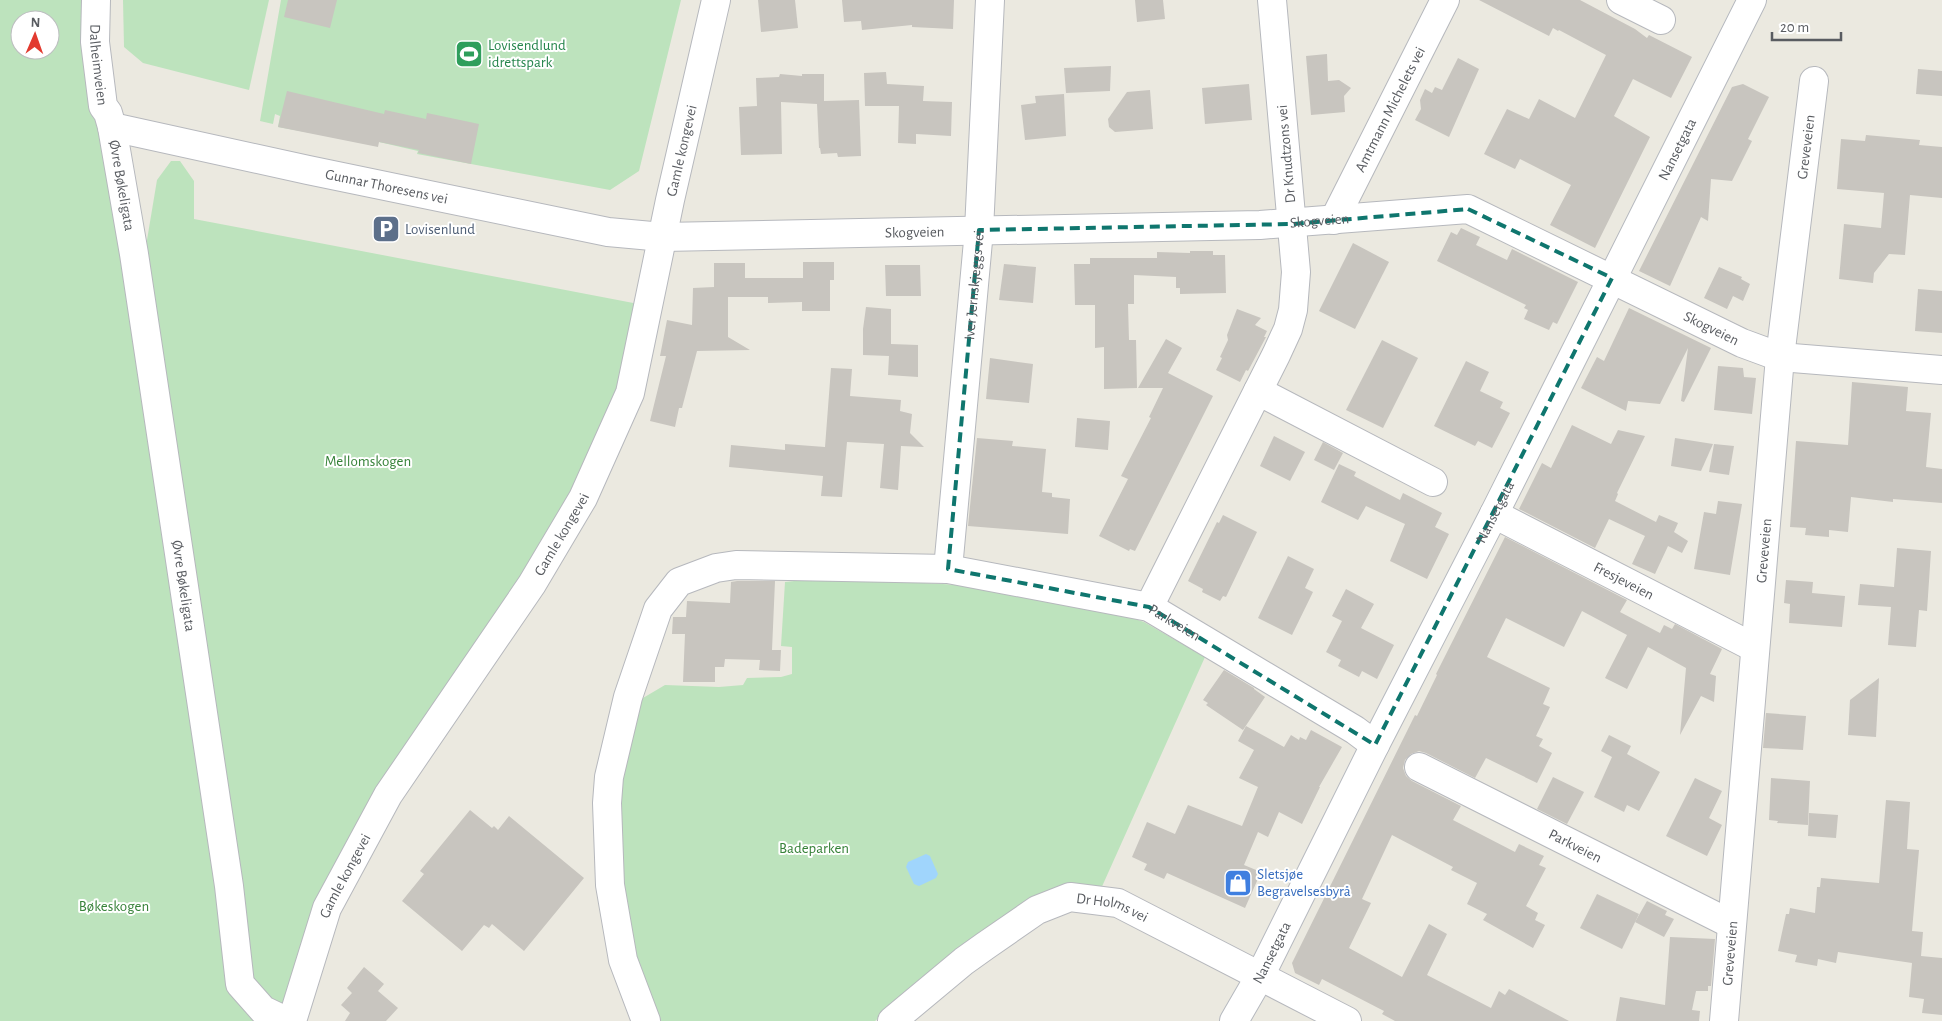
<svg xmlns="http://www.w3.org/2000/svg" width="1942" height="1021" viewBox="0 0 1942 1021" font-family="'Alegreya Sans',sans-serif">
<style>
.green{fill:#bde3bd;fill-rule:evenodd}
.water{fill:#a0d5fc}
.building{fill:#c8c5bf}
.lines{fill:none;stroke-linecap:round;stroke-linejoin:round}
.minor-casing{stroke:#b6b8bd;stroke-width:30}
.tertiary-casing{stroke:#b6b8bd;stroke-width:30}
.secondary-casing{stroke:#b6b9bf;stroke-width:30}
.minor{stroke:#fff;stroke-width:28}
.tertiary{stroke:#fff;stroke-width:28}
.secondary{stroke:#fff;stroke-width:28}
.marked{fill:none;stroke:#0f766e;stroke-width:4;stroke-dasharray:10 6;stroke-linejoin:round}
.labels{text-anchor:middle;stroke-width:4;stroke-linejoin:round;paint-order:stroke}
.leisure-label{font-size:15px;fill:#27864d;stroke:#fff;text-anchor:start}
.street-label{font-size:15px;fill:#595c61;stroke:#fff}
.service-label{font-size:15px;fill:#4e5e75;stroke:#fff;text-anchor:start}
.park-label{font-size:15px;fill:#378239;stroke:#fff}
.shop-label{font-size:15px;fill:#366cbe;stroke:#fff;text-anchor:start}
</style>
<rect width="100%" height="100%" fill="#ebe9e0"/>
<g class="green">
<path d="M0,0H101L138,294L157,180L171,161H180L194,181V219L649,306L583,498L388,795L292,1021H0ZM20,20H50V50H20Z"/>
<path d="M123,0H269L249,90L143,63L124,47Z"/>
<path d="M281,0H681L639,171L610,190L417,154L418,151L379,142L317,134L278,127L280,116L275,114L273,124L260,121Z"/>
<path d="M823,578L943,584L991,588L1115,612L1144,622L1205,657L1100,891L953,957L875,1021H655L635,994L607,803L631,727L643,698L665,685L719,687L743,685L747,678L781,677L792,674V647L781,646L785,582Z"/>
</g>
<path class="water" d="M926,854L930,856L938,874L936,878L919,886L914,884L906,867L908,862Z"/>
<g class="building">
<path d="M288,0H337L330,28L284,17Z"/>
<path d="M758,0H795L798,28L761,32Z"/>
<path d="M842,0H954L953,29L912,27V25L862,30L861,21L844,22Z"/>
<path d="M1135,0H1163L1165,19L1137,22Z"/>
<path d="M1479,0H1580L1635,29L1647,38L1649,35L1692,57L1671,98L1633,79L1614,116L1650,137L1595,248L1550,225L1571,185L1520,159L1515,169L1484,154L1507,109L1529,119L1539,99L1575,118L1606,55L1559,30L1558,31L1553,28L1549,36Z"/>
<path d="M1327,54L1328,81L1339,80L1351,88L1344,96L1345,112L1311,115L1306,56Z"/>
<path d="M1458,58L1479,69L1449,137L1415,120L1421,109L1420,100L1425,89L1432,93L1435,87L1442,90Z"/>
<path d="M1111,66L1110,91L1066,93L1064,68Z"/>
<path d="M1918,69L1942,71V96L1916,94Z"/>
<path d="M886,72L887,84L924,86L923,101L952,102L951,136L916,134V144L898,143L899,106H865L864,73Z"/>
<path d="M780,74L802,76V74H824V101L859,100L861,156L838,157L837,153L821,154L820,148H819L817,104L781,102L782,154L741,155L739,107L757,106L756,78L779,77Z"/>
<path d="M1249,84L1252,120L1205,124L1202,88Z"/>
<path d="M1743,84L1769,97L1748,139L1752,141L1732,181L1711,179L1708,221L1701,217L1670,286L1639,271L1732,87Z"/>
<path d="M1150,90L1153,129L1115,132L1109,127L1108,119L1127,92Z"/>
<path d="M287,91L384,114L385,110L426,119L427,113L479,124L471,164L418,153L419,150L379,142L378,147L278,127Z"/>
<path d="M1064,94L1066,136L1025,140L1021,105L1036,103L1035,96Z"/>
<path d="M1866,135L1920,140L1919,145L1942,147V198L1910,195L1905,255L1889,254L1874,273L1873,283L1839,279L1844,224L1881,228L1884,193L1837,189L1841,139L1865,141Z"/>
<path d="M1461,228L1480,237L1476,245L1507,260L1512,249L1578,282L1557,324L1553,322L1549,330L1524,319L1528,310L1524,308L1526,305L1437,261L1451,232L1457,235Z"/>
<path d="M1353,243L1389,262L1355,329L1319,311Z"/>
<path d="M1190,251H1213V255H1225L1226,293L1180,294V288H1176V277L1134,275V304H1128L1129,340H1136L1137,388L1104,389V347L1095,348V305H1075L1074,264H1090V258H1157V252L1190,253Z"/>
<path d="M803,262H834V280H830V311H802V302L768,303V297H728V337L750,350L697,351L682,408H679L675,427L650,421L666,356H660L667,320L692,325L693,288L714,287V263H745V278H803Z"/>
<path d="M1004,264L1036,267L1033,303L999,300Z"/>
<path d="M885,265H920L921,296H886Z"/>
<path d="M1719,267L1742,277L1741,279L1750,284L1743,301L1733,296L1727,309L1704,298Z"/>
<path d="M1918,289L1942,291V333L1915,331Z"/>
<path d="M866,307L891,309V344L918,345V377L888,375L889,356L863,355V329Z"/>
<path d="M1629,308L1711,348L1684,402L1681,401L1688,348L1660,404L1628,401L1626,411L1581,388L1597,357L1604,361Z"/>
<path d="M1237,309L1261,318L1255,325L1267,331L1264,337H1266L1248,371L1246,370L1240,382L1216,370L1222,358L1220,357L1228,340L1227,335Z"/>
<path d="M1166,339L1182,348L1168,373L1213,396L1135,551L1130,549L1129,551L1099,536L1128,479L1121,476L1151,418L1149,417L1163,388H1138Z"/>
<path d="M1382,340L1418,358L1383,428L1346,410Z"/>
<path d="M990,358L1033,364L1029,403L986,399Z"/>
<path d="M1466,361L1489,372L1480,391L1503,402L1500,408L1510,413L1492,448L1478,441L1475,446L1434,426Z"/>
<path d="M1718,366L1743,368L1744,377L1756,378L1752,414L1714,410Z"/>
<path d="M831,368L852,369L850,396L901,400L900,411L912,414L910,433L924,447L901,446L898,490L880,488L884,444L847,442L842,497L821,496L823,476L729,467L731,445L785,450V444L825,447Z"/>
<path d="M1852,382L1908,387L1906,411L1931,413L1926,467L1942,469V503L1893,499V502L1851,497L1848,532L1829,530V537L1805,535L1806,528L1790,527L1796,441L1848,445Z"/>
<path d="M1077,418L1110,421L1108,450L1075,447Z"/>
<path d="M1572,425L1611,444L1618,430L1645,436L1617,493L1618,494L1615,501L1656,522L1659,515L1678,523L1674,532L1688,541L1682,553L1668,546L1655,574L1632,564L1645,536L1609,519L1595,548L1519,509L1542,463L1551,468Z"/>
<path d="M1274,436L1305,452L1290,481L1260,466Z"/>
<path d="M977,438L1013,441L1012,446L1046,449L1042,492L1052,493V497L1070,499L1068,534L968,526Z"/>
<path d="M1675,438L1713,444L1701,471L1671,466Z"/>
<path d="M1323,442L1343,453L1334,470L1314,460Z"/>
<path d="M1714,444L1734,446L1729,475L1709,472Z"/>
<path d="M1339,464L1356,472L1354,476L1400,500L1403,493L1442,513L1435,527L1449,534L1427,579L1390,561L1405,524L1366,506L1358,520L1321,502Z"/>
<path d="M1718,501L1742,504L1730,575L1694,569L1704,512L1716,514Z"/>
<path d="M1223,515L1257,532L1226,597L1223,596L1220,601L1202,592L1203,589L1188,581L1217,522L1219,523Z"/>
<path d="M1505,537L1627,600L1620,612L1660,633L1664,625L1672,629L1675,624L1722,649L1710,674L1716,676L1714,702L1701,696L1680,735L1686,668L1648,647L1627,689L1605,678L1627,635L1582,611L1564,647L1506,618L1487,657L1550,688L1543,704L1550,707L1536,736L1543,739L1539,746L1552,753L1537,783L1486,758L1475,778L1426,753L1419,751L1411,754L1405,760L1403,768L1406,776L1412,781L1461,806L1453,820L1515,852L1519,844L1544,856L1539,865L1546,868L1526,906L1538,913L1535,920L1545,925L1533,948L1483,920L1487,914L1467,904L1477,883L1451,870L1453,867L1392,835L1362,899L1371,903L1349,948L1402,977L1429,924L1447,934L1427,975L1491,1008L1499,991L1505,995L1509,989L1569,1021H1395L1382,1014L1384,1011L1322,979L1319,985L1295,973L1292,963L1415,715L1417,716L1437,675L1436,674Z"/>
<path d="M1897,548L1931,551L1927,611L1919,610L1916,647L1888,645L1891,607L1858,605L1860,584L1894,587Z"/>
<path d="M1288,556L1314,569L1305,588L1313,592L1292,635L1258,618Z"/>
<path d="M1786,580L1813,582L1812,593L1845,596L1842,627L1789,623L1790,604L1784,603Z"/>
<path d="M737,581H775L772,650H781L780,671L759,670L760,660L725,659L724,667H715V682H683L685,634H672L673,617H686L687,601L730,603L731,582Z"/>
<path d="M1346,589L1374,604L1361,628L1394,645L1377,679L1362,671L1359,677L1338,666L1341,660L1326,652L1342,621L1332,616Z"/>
<path d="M1224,670L1254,688V689L1265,697L1243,730L1206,705L1208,703L1203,700Z"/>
<path d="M1879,678L1876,737L1848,735L1850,700Z"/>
<path d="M1766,713L1806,716L1803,750L1763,748Z"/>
<path d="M1246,726L1284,747L1291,735L1299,740L1300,737L1306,740L1311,730L1342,747L1319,787H1320L1302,824L1279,812L1268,837L1258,832L1244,865L1261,872L1245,908L1167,873L1164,879L1144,870L1147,864L1132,857L1147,822L1175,834L1188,805L1242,826L1258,787L1239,778L1254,750L1238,741Z"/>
<path d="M1609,735L1631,746L1627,754L1660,772L1639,811L1627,805L1624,812L1594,797L1612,757L1601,751Z"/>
<path d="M1553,777L1584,792L1567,824L1537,809Z"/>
<path d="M1695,778L1722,791L1709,818L1722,825L1707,856L1666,836Z"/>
<path d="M1771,778L1810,781L1808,825L1777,823L1778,821L1769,820Z"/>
<path d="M1886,800L1910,802L1907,849L1919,850L1912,931L1923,932L1921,956L1942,958V1015L1922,1013L1924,999L1909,997L1912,963L1838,952L1836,963L1818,959L1817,966L1795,962L1797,955L1778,951L1786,914H1789L1790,908L1815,913L1817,887H1820L1821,878L1879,883Z"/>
<path d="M470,810L492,828L494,826L498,830L509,816L584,878L524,951L492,924L489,928L484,925L462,951L402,901L424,874L420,871Z"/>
<path d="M1809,813L1838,815L1836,838L1808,836Z"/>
<path d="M1597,894L1639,914L1622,949L1580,928Z"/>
<path d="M1647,901L1667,911L1665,915L1674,919L1664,937L1635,922Z"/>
<path d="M1670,937L1715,939L1711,986H1708V991H1696L1692,1010L1700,1011L1699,1021H1616L1620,997L1665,1005Z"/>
<path d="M364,967L384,984L378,991L398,1008L386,1021H345L350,1013L341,1005L352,993L347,988Z"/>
</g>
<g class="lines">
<g class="minor-casing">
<g id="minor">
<path id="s1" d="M96,0L95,42L103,106L108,113L112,127L134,254L229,886L240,984L263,1010L286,1021"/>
<path d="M1621,0L1661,20"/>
<path id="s2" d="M112,127L308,170L608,232L663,237L1260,225L1468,209L1742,343L1780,357L1942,370"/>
<path id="s3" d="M1334,220L1445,0"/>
<path d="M1258,391L1433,482"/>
<path id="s4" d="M1494,514L1755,648"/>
<path id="s5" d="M948,569L979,230L990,0"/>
<path d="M1149,607L1276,355L1288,329L1293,310L1296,272L1272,0"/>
<path id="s6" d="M1419,767L1731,924"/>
<path id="s7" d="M646,1021L623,960L610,885L607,803L609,777L628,697L658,609L679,582L716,568L736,565L948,569L1149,607L1355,730L1375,745"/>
<path id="s8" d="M892,1021L964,961L985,946L1037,910L1070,897L1118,903L1347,1021"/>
<path id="s9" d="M1724,1021L1780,357L1814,81"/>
</g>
</g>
<g class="tertiary-casing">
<g id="tertiary">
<path id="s10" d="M292,1021L327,908L388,795L532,584L583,498L630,393L670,200L716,0"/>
</g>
</g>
<g class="secondary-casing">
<g id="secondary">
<path id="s11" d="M1234,1021L1260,976L1375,745L1494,514L1752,0"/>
</g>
</g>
<use href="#minor" class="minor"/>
<use href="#tertiary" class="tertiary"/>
<use href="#secondary" class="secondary"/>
</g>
<path class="marked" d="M1468,209L1612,278L1375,745L1149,607L948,569L979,230L1293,224Z"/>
<defs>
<g id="stadium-square" transform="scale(1.4375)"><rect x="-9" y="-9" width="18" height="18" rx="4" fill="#2e9e5b" stroke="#fff"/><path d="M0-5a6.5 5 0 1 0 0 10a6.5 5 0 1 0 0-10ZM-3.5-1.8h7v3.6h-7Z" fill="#fff"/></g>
<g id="parking-square" transform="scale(1.4375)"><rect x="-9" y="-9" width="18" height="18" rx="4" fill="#5c6f8a" stroke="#fff"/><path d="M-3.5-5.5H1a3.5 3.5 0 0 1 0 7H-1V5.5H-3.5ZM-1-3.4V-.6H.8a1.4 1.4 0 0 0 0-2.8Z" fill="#fff"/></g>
<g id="shop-square" transform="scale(1.4375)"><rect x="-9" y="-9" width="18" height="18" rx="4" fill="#3f7fe0" stroke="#fff"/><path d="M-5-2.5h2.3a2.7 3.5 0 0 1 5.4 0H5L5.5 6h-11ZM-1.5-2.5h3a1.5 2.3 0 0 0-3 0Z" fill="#fff"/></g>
</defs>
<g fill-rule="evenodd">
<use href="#stadium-square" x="469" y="54"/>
<use href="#parking-square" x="386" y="229"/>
<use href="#shop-square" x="1238" y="883"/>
</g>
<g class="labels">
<g class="leisure-label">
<text x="488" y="50">Lovisendlund<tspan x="488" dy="17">idrettspark</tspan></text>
</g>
<g class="street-label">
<text dy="5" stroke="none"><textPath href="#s1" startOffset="65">Dalheimveien</textPath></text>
<text dy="5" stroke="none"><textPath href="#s3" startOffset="124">Amtmann Michelets vei</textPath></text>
<text dy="5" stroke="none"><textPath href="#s9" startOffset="878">Greveveien</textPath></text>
<text dy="5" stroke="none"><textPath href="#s11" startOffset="978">Nansetgata</textPath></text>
<text dy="5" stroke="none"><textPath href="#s10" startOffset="965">Gamle kongevei</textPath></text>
<text transform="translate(1286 154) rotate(-95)" y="5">Dr Knudtzons vei</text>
<text dy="5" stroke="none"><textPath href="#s1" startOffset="189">Øvre Bøkeligata</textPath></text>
<text dy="5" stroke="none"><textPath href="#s2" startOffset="281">Gunnar Thoresens vei</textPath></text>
<text dy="5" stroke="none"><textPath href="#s2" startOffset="1219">Skogveien</textPath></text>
<text dy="5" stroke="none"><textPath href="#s2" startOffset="814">Skogveien</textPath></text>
<text dy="5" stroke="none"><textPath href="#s5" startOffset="285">Iver Jernskjeggs vei</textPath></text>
<text dy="5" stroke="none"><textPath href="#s2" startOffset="1639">Skogveien</textPath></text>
<text dy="5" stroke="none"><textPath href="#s11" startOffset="572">Nansetgata</textPath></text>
<text dy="5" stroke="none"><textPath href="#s10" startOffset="560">Gamle kongevei</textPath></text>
<text dy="5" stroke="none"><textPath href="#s9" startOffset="472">Greveveien</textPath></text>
<text dy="5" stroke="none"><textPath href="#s4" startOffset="146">Fresjeveien</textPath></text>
<text dy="5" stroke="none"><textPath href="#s1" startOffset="594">Øvre Bøkeligata</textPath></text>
<text dy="5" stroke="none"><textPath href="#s7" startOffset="965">Parkveien</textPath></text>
<text dy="5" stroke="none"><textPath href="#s6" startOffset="175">Parkveien</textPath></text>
<text dy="5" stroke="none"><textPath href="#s10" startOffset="155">Gamle kongevei</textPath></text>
<text dy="5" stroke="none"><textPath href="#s8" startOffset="262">Dr Holms vei</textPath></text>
<text dy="5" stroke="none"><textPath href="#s11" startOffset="78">Nansetgata</textPath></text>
<text dy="5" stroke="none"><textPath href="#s9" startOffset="68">Greveveien</textPath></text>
</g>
<g class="service-label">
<text x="405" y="234">Lovisenlund</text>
</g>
<g class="park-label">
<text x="368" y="466">Mellomskogen</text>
<text x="814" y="853">Badeparken</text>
<text x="114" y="911">Bøkeskogen</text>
</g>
<g class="shop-label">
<text x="1257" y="879">Sletsjøe<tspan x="1257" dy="17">Begravelsesbyrå</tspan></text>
</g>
</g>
<g transform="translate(35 35) rotate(2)"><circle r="24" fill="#ffffff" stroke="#bdbec0"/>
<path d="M0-4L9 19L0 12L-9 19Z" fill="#e23a2f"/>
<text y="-8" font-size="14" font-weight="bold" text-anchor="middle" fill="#595c61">N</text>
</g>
<path d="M1772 32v8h69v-8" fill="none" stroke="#595c61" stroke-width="2.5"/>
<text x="1780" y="32" font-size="15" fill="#595c61" stroke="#ffffff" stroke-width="4" paint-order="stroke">20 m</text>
</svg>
